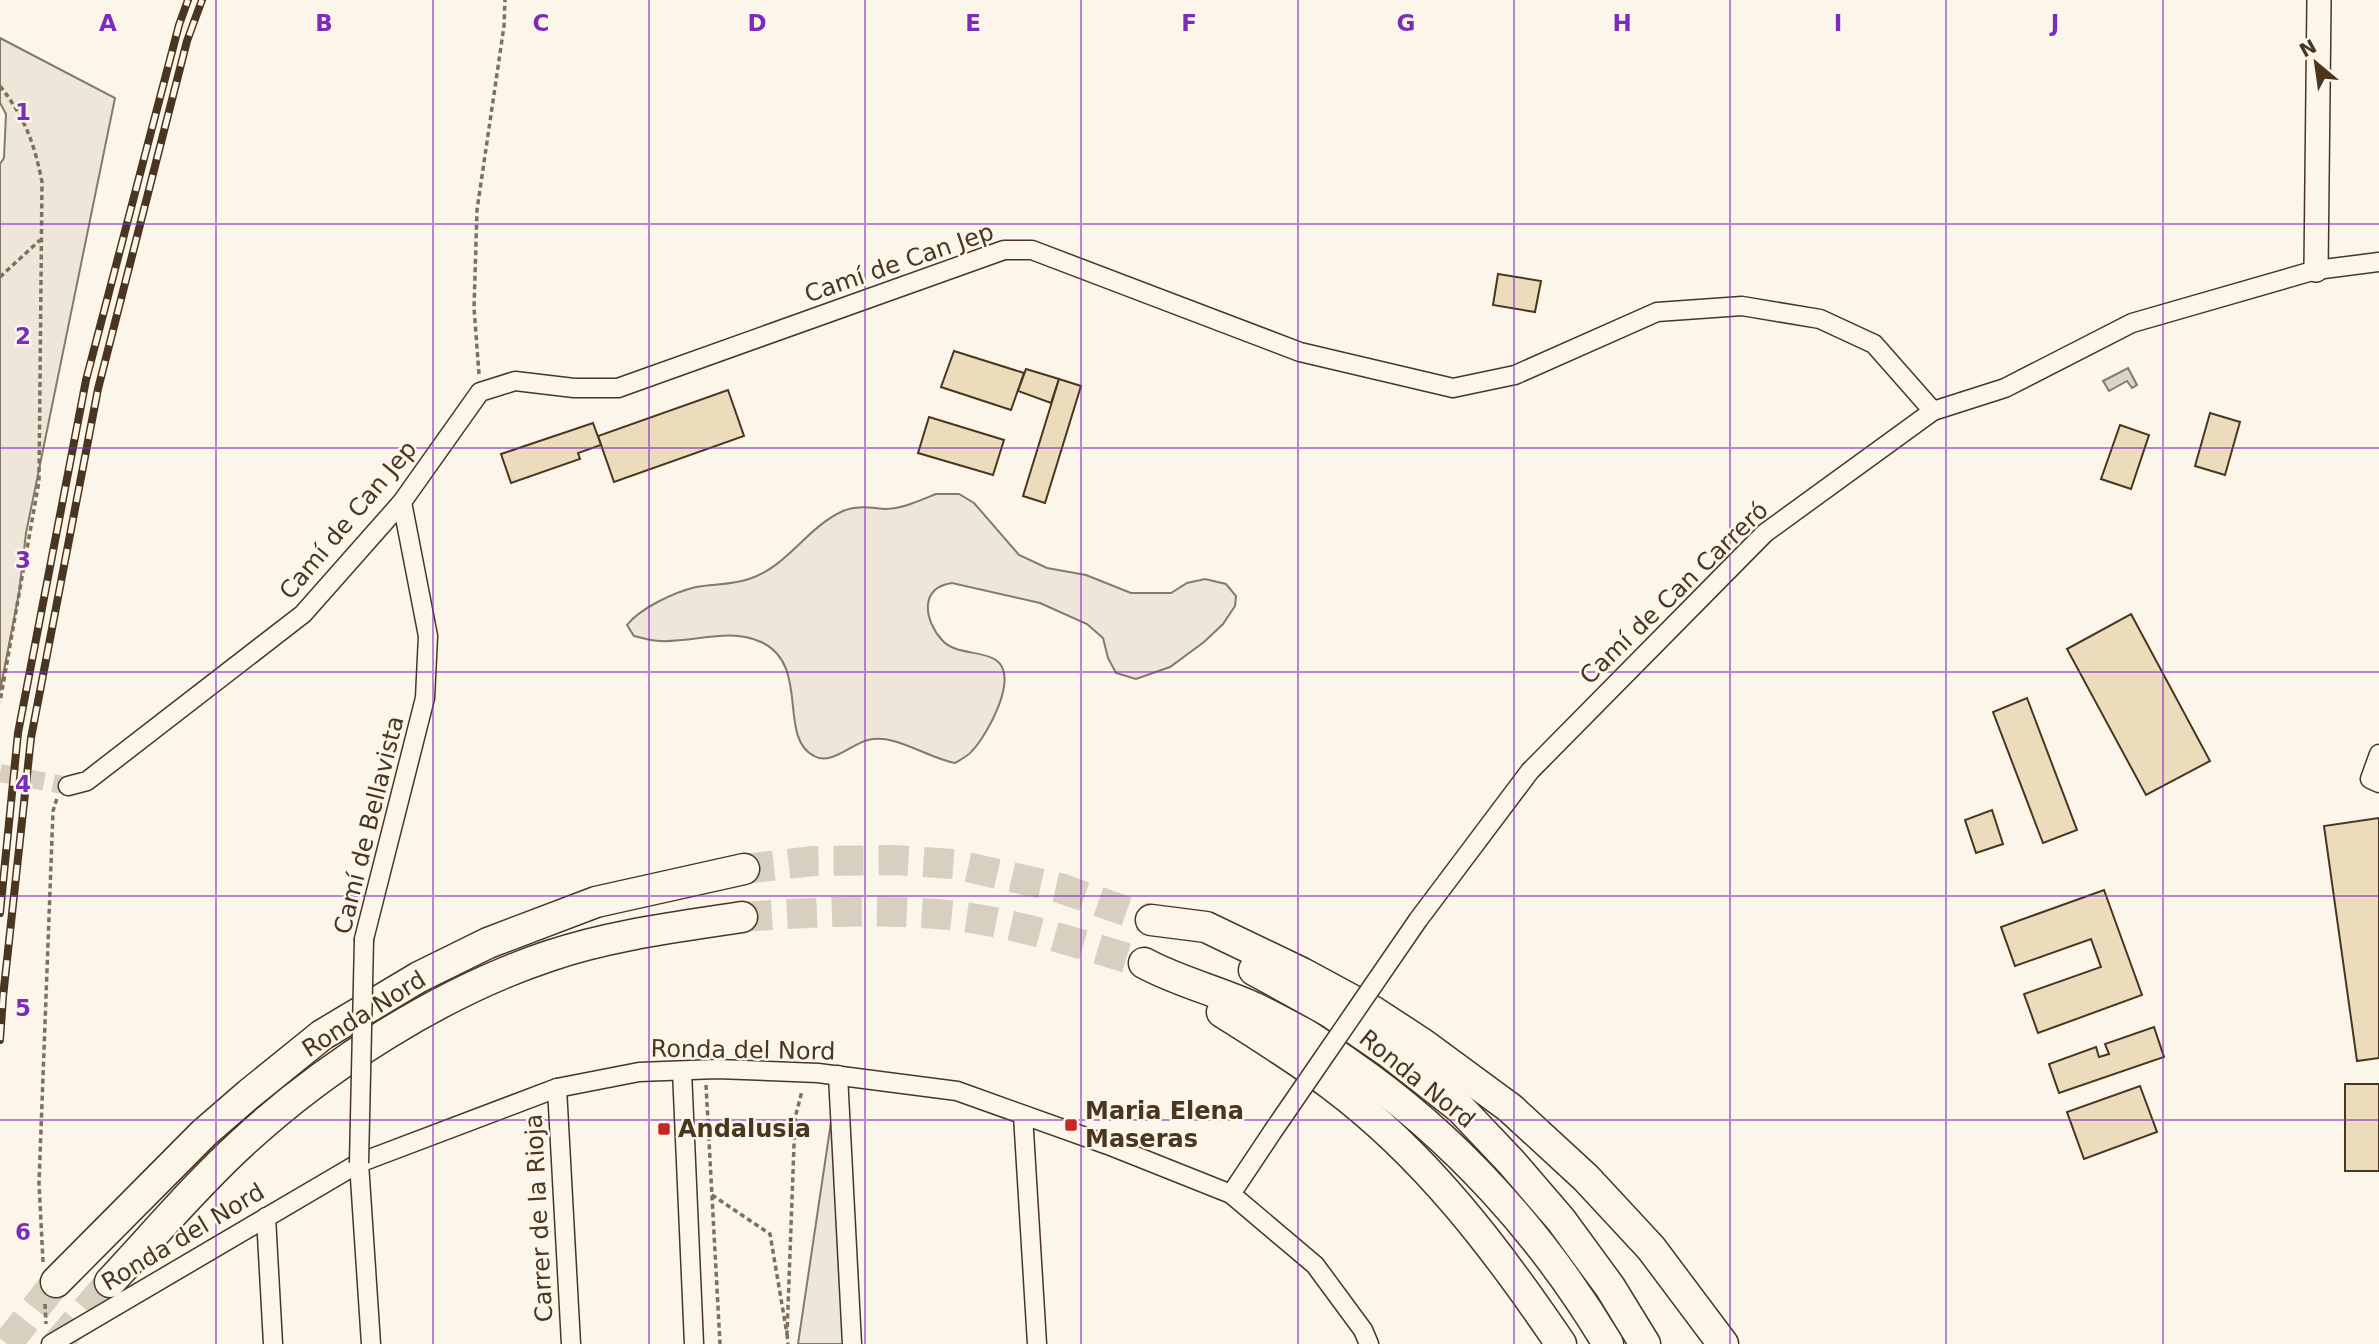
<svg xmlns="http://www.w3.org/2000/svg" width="2379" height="1344" viewBox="0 0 2379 1344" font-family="'DejaVu Sans',sans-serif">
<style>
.green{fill:#ede6d9;stroke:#887966;stroke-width:2}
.water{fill:#dcd4c6;stroke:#887966;stroke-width:2}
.building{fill:#ecdcbc;stroke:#4a3520;stroke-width:2}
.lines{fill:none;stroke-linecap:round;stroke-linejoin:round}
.minor-tunnel{stroke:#d8cfc1;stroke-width:18;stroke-dasharray:18 9;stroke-linecap:butt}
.trunk-tunnel{stroke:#d8cfc1;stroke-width:30;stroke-dasharray:30 15;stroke-linecap:butt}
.minor-casing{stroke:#4a3520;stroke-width:21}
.tertiary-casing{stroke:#4a3520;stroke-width:26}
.trunk-casing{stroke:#4a3520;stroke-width:33}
.path{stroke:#7f6f5c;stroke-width:3.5;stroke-dasharray:5 3.5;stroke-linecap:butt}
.minor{stroke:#fbf6e9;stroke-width:18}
.tertiary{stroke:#fbf6e9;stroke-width:23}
.trunk{stroke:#fbf6e9;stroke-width:30}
.rail-casing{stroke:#4a3520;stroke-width:8}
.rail{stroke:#fbf6e9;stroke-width:5;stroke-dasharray:16;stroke-linecap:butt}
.minor-bridge-casing{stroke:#4a3520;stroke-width:21;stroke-linecap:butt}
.minor-bridge{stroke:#fbf6e9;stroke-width:18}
.grid{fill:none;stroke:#7b2cbf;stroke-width:2;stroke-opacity:0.55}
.poi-dot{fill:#c62828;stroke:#fbf6e9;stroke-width:2.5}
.labels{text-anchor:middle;stroke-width:5;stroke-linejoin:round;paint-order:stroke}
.street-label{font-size:24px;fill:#4a3520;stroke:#fbf6e9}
.poi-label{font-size:24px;font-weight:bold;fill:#4a3520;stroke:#fbf6e9;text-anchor:start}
.grid-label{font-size:23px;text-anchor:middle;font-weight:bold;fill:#7b2cbf;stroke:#fbf6e9;stroke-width:5;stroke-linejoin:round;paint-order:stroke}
</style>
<rect width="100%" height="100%" fill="#fbf6e9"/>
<g class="green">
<path d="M0,38L115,98L26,533L19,593L0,691V164L4,158L6,114L0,103Z"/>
<path d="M936,494H959L974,503L1019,555L1047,568L1086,575L1131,593H1171L1187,583L1205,579L1226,584L1236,596L1235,606L1223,624L1204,642L1170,667L1136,679L1116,673L1108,658L1103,638L1087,624L1040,603L952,583C919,588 924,620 942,640C955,655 981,650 996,660C1020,677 987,735 972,751C968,756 960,760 955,763C927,758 895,733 868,740C851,744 831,766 814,756C777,737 811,665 761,642C729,627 694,643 660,641C652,641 643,638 634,636L627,625C640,608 675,592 696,587C713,584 732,585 749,579C787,567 807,527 843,511C857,505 871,508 885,509C902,509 921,500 936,494Z"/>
<path d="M838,1075L845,1344H798Z"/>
</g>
<path class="water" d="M2128,368L2137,385L2132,388L2127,381L2109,391L2103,381Z"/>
<g class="building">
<path d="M1498,274L1541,281L1535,312L1493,305Z"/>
<path d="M954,351L1024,373L1011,410L941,387Z"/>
<path d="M1026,369L1059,379L1051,403L1018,391Z"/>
<path d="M1059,379L1081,386L1045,503L1023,496Z"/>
<path d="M728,390L744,436L614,482L598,436Z"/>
<path d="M2210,413L2240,422L2225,475L2195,466Z"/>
<path d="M929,417L1004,440L993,475L918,453Z"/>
<path d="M593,423L601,445L578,453L580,459L511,483L501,454Z"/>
<path d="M2120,425L2149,435L2131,489L2101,479Z"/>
<path d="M2131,614L2210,761L2146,795L2067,649Z"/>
<path d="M2027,698L2077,830L2043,843L1993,712Z"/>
<path d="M1992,810L2003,844L1976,853L1965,820Z"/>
<path d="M2379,818V1058L2357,1061L2324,826Z"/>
<path d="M2104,890L2142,995L2038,1033L2024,994L2101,967L2091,939L2015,966L2001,927Z"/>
<path d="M2154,1027L2164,1057L2059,1093L2049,1064L2096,1047L2099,1057L2109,1054L2105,1044Z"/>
<rect x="2345" y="1084" width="34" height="87"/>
<path d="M2140,1086L2157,1132L2084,1159L2067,1112Z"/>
</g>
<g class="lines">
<path class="minor-tunnel" d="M0,773L68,786"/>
<g class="trunk-tunnel">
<path d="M744,869L813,861L895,860L954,864L1060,888L1151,920"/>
<path d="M742,917C814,912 885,908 957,916C1020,924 1083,945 1144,963"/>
<path d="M7,1344L56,1282"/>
<path d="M57,1344L110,1282"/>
</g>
<g class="minor-casing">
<g id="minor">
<path d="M2379,754L2370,779L2379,783"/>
<path d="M68,786L87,781L303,614L402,502L480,392L515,381L574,388H618L1004,250H1032L1300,352L1453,388L1515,375L1657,312L1742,306L1820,319L1874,344L1933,411"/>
<path d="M1418,920L1530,771L1765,533L1933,411L2005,388L2132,323L2316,270L2379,262"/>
<path d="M364,939L425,698L428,636L402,502"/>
<path d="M682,1071L694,1344"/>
<path d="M838,1075L852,1344"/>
<path d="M557,1088L571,1344"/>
<path d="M1023,1115L1037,1344"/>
<path d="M359,1163L371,1344"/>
<path d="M1231,1194L1273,1131"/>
<path d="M266,1217L273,1344"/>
<path d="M51,1344L359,1163L557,1088L639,1072L717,1069L818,1073L957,1091L1108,1145L1231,1194L1315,1265L1363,1330L1369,1344"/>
</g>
</g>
<g class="tertiary-casing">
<path id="tertiary" d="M2316,270L2319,0"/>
</g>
<g class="trunk-casing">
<g id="trunk">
<path d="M1151,920L1206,927L1302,973L1374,1012L1423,1044L1510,1108L1586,1178L1651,1248L1723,1344"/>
<path d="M1144,963C1177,981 1214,990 1248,1005C1267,1013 1286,1024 1305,1034C1320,1043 1335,1054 1349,1064C1454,1136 1543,1235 1608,1344"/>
<path d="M1254,970L1330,1012L1387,1051L1460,1108L1512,1163L1561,1220L1610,1287L1645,1344"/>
<path d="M1222,1012C1260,1036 1297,1059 1333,1086C1426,1156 1496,1248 1561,1344"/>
<path d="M56,1282L204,1133L249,1094L322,1035L419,977L488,943L596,902L744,869"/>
<path d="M110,1282C153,1236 196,1185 242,1143C325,1066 441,992 549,956C611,935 677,927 742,917"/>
</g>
</g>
<g class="path">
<path d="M0,86C25,118 34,142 42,182L39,481L0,702"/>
<path d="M0,277L40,240"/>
<path d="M479,374L474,308L477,210L504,26L505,0"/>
<path d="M706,1085L720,1344"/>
<path d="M712,1195L770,1234L787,1334L795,1118L802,1091"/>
<path d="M43,1262L39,1183L53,811L57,798"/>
<path d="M45,1304L46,1324"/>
<path d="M787,1334L788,1344"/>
</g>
<use href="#minor" class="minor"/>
<use href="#tertiary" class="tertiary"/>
<use href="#trunk" class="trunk"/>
<g class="rail-casing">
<g id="rail">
<path d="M0,913L18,733L86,380L179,25L188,0"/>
<path d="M0,1040L3,997L31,738L98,389L187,41L202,0"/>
</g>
</g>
<use href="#rail" class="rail"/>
<g class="minor-bridge-casing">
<g id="minor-bridge">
<path d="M1273,1131L1418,920"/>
<path d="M359,1163L364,939"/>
</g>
</g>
<use href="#minor-bridge" class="minor-bridge"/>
</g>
<path class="grid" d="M216,0V1344M433,0V1344M649,0V1344M865,0V1344M1081,0V1344M1298,0V1344M1514,0V1344M1730,0V1344M1946,0V1344M2163,0V1344M0,224H2379M0,448H2379M0,672H2379M0,896H2379M0,1120H2379"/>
<g class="poi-dot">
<rect x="1064" y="1118" width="14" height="14" rx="3.5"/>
<rect x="657" y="1122" width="14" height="14" rx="3.5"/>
</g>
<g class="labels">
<g class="street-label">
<text transform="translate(899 263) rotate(-19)" y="8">Camí de Can Jep</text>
<text transform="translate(348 520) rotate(-50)" y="8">Camí de Can Jep</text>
<text transform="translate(1674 593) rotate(-44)" y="8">Camí de Can Carreró</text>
<text transform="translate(369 825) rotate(-76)" y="8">Camí de Bellavista</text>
<text transform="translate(364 1014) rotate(-32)" y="8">Ronda Nord</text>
<text transform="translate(743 1050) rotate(1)" y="8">Ronda del Nord</text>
<text transform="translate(1417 1079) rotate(39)" y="8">Ronda Nord</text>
<text transform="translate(539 1218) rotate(-93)" y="8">Carrer de la Rioja</text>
<text transform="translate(183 1237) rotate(-31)" y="8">Ronda del Nord</text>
</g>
<g class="poi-label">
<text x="1085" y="1119">Maria Elena<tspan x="1085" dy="28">Maseras</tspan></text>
<text x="678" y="1137">Andalusia</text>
</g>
</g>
<g class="grid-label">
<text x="108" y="31">A</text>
<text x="324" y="31">B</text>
<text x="541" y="31">C</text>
<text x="757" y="31">D</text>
<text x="973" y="31">E</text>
<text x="1189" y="31">F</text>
<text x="1406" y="31">G</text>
<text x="1622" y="31">H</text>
<text x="1838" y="31">I</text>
<text x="2055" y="31">J</text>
<text x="23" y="120">1</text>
<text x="23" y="344">2</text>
<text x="23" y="568">3</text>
<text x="23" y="792">4</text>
<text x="23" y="1016">5</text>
<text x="23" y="1240">6</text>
</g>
<g transform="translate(2316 63) rotate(331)" stroke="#fbf6e9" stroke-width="5" paint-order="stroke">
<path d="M0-5L12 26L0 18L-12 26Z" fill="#4a3520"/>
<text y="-10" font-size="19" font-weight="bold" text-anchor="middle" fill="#4a3520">N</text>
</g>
</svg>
